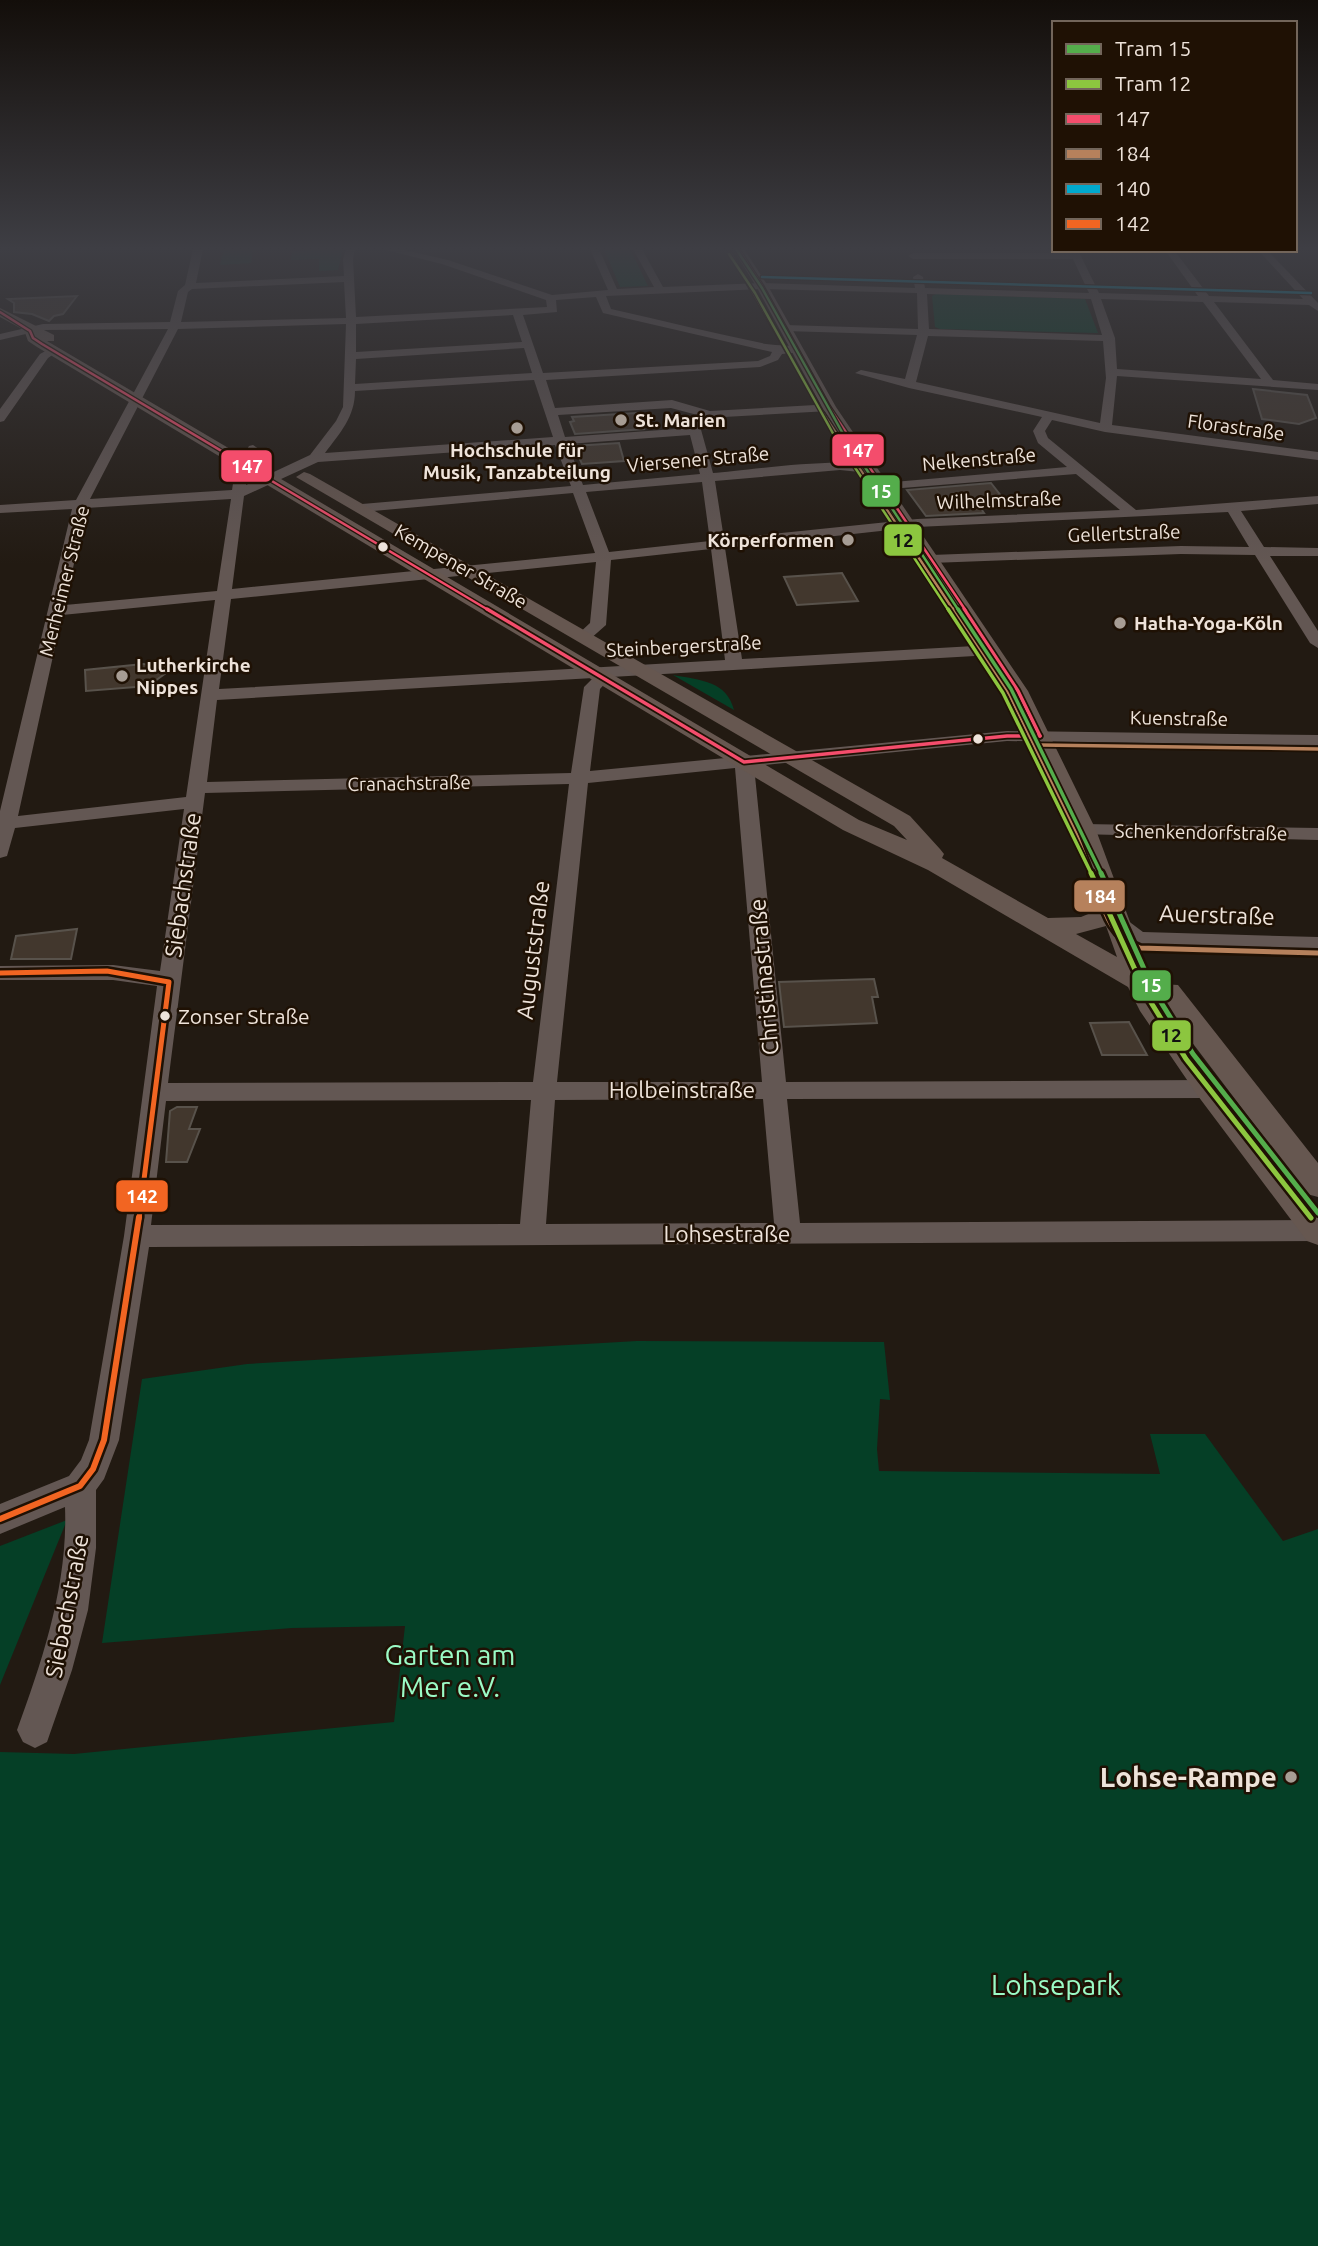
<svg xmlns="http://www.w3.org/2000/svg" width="1318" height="2246" viewBox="0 0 1318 2246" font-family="Ubuntu,sans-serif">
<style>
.green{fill:#053f26}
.building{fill:#42372d;stroke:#58524b;stroke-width:2}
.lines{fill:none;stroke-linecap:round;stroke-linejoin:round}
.minor{fill:#635753;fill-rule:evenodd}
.major{fill:#665750;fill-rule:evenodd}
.bus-1-far1-casing{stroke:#1f1104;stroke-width:5}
.bus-1-casing{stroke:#1f1104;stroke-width:7}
.bus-2-far2-casing{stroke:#1f1104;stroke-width:5}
.bus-2-far1-casing{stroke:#1f1104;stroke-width:7}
.bus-2-casing{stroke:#1f1104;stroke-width:10}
.bus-3-casing{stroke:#1f1104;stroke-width:5}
.bus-4-far1-casing{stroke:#1f1104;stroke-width:10}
.bus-4-casing{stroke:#1f1104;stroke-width:11}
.bus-1-far1{stroke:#f44d6c;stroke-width:2.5}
.bus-1{stroke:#f44d6c;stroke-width:3.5}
.bus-2-far2{stroke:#b6815c;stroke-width:2.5}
.bus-2-far1{stroke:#b6815c;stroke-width:3.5}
.bus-2{stroke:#b6815c;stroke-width:5}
.bus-3{stroke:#00a9ce;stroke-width:2.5}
.bus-4-far1{stroke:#f26522;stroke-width:5}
.bus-4{stroke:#f26522;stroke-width:6}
.tram-1-far2-casing{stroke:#1f1104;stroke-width:5}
.tram-1-far1-casing{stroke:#1f1104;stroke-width:7}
.tram-1-casing{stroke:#1f1104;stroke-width:10}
.tram-2-far2-casing{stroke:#1f1104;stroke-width:5}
.tram-2-far1-casing{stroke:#1f1104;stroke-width:7}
.tram-2-casing{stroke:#1f1104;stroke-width:10}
.tram-1-far2{stroke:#54ad4b;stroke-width:2.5}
.tram-1-far1{stroke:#54ad4b;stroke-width:3.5}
.tram-1{stroke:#54ad4b;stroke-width:5}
.tram-2-far2{stroke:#8cc63f;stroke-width:2.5}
.tram-2-far1{stroke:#8cc63f;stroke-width:3.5}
.tram-2{stroke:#8cc63f;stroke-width:5}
.poi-dot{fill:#a79d94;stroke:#1f1104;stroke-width:2.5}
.bus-dot{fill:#eee3da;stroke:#1f1104;stroke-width:2.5}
.labels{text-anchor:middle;stroke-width:5;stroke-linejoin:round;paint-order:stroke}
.far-poi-label{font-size:19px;font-weight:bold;fill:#eee3da;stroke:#1f1104;text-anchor:start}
.far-street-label{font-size:19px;fill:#eee3da;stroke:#1f1104}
.bus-label{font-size:21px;fill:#eee3da;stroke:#1f1104;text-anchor:start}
.street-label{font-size:23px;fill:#eee3da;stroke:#1f1104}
.near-park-label{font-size:28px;fill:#9bfbc6;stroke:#1f1104}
.near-poi-label{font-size:28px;font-weight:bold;fill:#eee3da;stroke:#1f1104;text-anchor:end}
.line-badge{stroke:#1f1104;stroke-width:2.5}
.badge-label{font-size:19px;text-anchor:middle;font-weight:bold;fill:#fff}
.pale-badge-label{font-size:19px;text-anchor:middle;font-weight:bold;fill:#111}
</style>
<rect width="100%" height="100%" fill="#221a12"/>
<g class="green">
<path d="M235,249H260L253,251L251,263L220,265L223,252L217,250Z"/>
<path d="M343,249L338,270L319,271V259L291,260L292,251Z"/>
<path d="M604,249H630L648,286L620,287Z"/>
<path d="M936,294L1085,299L1098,333L940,329L935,327L932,296Z"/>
<path d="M673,675C700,680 727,681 734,710Z"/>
<path d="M637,1341L884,1342L890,1400L880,1399L877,1449L879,1471L1160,1474L1150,1434H1205L1283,1541L1318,1529V2246H0V1752L74,1754L394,1722L405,1626L292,1628L102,1643L142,1379L247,1364Z"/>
<path d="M67,1520L0,1685V1546Z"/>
</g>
<g class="building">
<path d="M77,296L63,314L54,316L49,321L32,314L14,312V303L8,299Z"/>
<path d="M1253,389L1307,395L1316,418L1299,424L1262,419Z"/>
<path d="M636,413L644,429L575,434L570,422L574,421L572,417Z"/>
<path d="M619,443L624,461L582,464L574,446Z"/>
<path d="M991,483L1009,506H979L984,513L926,516L907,490Z"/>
<path d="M842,573L858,601L797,605L784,577Z"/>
<path d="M143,664L173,668L148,686L86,691L85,670Z"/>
<path d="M77,929L71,959H11L16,936Z"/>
<path d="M874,979L878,997H872L877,1023L784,1027L779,982Z"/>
<path d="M1129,1022L1147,1055H1102L1090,1023Z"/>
<path d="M177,1107H197L189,1129H200L187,1162H166L170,1111Z"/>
</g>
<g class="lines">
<g class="minor">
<path d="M193,249H203L196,283L344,276L343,259L346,249H355L353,259L356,317L547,307L546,300L442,264L382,249H400L448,260L552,295L608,290L590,249H599L617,289L654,287L633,249H642L663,287L762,283L915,288L913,277L918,274L923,277L925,288L1089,293L1073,259H913L908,256L913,253H1070L1069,250H1078L1099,293L1198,296L1165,250H1174L1209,296L1303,299L1258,250H1267L1318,303V311L1309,305L1214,302L1273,380L1318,384V390L1117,376L1112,425L1318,452V460L1105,432L1052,420L1045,431L1048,438L1136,510L1318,496V504L1241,511L1264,547L1318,548V556H1270L1318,631V648L1310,643L1255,555L1181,554L931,563L924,559L931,555L1181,546L1249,547L1228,512L917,527L725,548L742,659L992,645L1000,650L992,655L611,677L600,689L590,771L1007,731L1318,735V745L1007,741L754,766L786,1082L1208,1080L1216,1083L1220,1089L1216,1095L1208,1098L787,1099L800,1223L1317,1220L1318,1241L149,1247L119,1440L104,1479L96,1490V1548L88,1610L72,1670L47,1742L35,1748L23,1742L17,1730C43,1659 68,1584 65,1507L0,1534V1504L69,1476L81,1460L89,1440L124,1236L157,986L113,980H0V966L113,965L160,971L184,809L15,828L7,856L0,858V811L72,509L0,513V505L76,500L168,329L43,330L0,340V334L43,324L170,322L178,291L185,285ZM344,282L346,318L181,322L188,292L192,289ZM762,289L917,293L918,329L785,325L780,328L785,331L917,335L905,379L861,370L855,373L909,388L1042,417L1033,431L1038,443L1067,467L882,483L877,484V490L1076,474L1120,510L917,519L724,539L715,481L840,470L870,473L877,469C858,454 742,471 713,473L700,426L707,420L706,418L829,411L835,407L833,404L710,411L672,400L555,408L546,380L760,367L778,360L782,354L801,352L802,350C793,344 778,346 766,344C714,333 663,321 611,309L606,296ZM927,294L1091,299L1102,335L929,329ZM596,297L603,313L772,352L770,356L758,361L543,373L523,315L557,312L556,300ZM1101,299L1203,302L1261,379L1117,369L1115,338ZM513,315L522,342L356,352V324ZM346,324L343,407L336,421L310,455L246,485L249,470L259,449L253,445L249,446L235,470L232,490L90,499L178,329ZM928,336L1103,341L1106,378L1100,423L916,382ZM524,348L532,373L355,384L356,359ZM534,380L553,437L325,453C340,433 355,417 355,391ZM671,408L701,416L690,422L689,428L565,437L558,415ZM690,435L700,474L583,485L568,444ZM555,445L571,486L362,504L355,508L362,512L573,493L595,553L232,589L244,496L318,462ZM702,482L710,541L609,552L586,492ZM231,499L217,591L65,605L86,508ZM711,549L725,660L219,689L231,599L596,562L590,623L575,637L583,642L589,640L606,625L611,560ZM215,600L186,797L18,816L62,615ZM593,678L584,687L571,773L207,782L217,700ZM735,768L762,1082H557L588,783ZM569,784L533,1082L168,1083L205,793ZM763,1099L774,1223L546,1224L555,1100ZM531,1100L520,1224L151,1225L166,1101Z"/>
<path d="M49,349L58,351L48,358L4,421L0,422V409L40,354Z"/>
<path d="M1084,824L1318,828V840L1077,834L1074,830Z"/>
<path d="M1120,918L1127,920L1143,932L1318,937V951L1141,946C1127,942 1117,937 1109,925L1113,920Z"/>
</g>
<path class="major" d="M733,249H744L768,286L836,407L1028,691L1096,830L1150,976L1162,984L1178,985L1318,1163V1197L1307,1194L1172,1016L1218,1082L1318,1208V1245L1307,1241L1198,1096L1140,1011L1128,987L928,870L843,830L37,347L28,341L24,330L0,317V308L54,335V341H47L859,820L907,840L894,826L296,477L304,472L310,474L910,816L940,849L944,854L942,858L1048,918L1081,917L1098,910L1100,908L1072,830L1008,691L822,407L756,286ZM1106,926L1117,957L1076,934Z"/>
<g class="bus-1-far1-casing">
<g id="bus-1-far1">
<path d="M738,249L762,286L829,407L966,611"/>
<path d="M0,312L30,331L33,338L42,344L490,611"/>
</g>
</g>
<g class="bus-1-casing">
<g id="bus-1">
<path d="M487,609L744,762L1007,736H1040"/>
<path d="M964,609L1018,691L1040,736"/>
</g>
</g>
<g class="bus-2-far2-casing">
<path id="bus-2-far2" d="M731,254L822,412L954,611"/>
</g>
<g class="bus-2-far1-casing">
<g id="bus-2-far1">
<path d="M953,609L1010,695L1076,833L1092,875"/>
<path d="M1040,745L1318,749"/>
</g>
</g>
<g class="bus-2-casing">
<path id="bus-2" d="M1091,873C1103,904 1106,935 1140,948L1318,953"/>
</g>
<g class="bus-3-casing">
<path id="bus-3" d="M762,277L1311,293"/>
</g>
<g class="bus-4-far1-casing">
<path id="bus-4-far1" d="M0,973L107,971L169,982L139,1219"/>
</g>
<g class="bus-4-casing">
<path id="bus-4" d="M0,1519L80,1486L93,1469L104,1440L139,1217"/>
</g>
<use href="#bus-1-far1" class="bus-1-far1"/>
<use href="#bus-1" class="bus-1"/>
<use href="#bus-2-far2" class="bus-2-far2"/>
<use href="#bus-2-far1" class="bus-2-far1"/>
<use href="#bus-2" class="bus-2"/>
<use href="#bus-3" class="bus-3"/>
<use href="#bus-4-far1" class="bus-4-far1"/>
<use href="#bus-4" class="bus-4"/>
<g class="tram-1-far2-casing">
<path id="tram-1-far2" d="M736,249L762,288L842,432L959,611"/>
</g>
<g class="tram-1-far1-casing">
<path id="tram-1-far1" d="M958,609L1011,689L1102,875"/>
</g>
<g class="tram-1-casing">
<path id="tram-1" d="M1101,873L1154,991L1193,1054L1318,1213"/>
</g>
<g class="tram-2-far2-casing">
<path id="tram-2-far2" d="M729,254L755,293L835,437L949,611"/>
</g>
<g class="tram-2-far1-casing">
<path id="tram-2-far1" d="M948,609L1003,693L1092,875"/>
</g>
<g class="tram-2-casing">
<path id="tram-2" d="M1091,873L1147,996L1186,1059L1311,1218"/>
</g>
<use href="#tram-1-far2" class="tram-1-far2"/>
<use href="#tram-1-far1" class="tram-1-far1"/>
<use href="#tram-1" class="tram-1"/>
<use href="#tram-2-far2" class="tram-2-far2"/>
<use href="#tram-2-far1" class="tram-2-far1"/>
<use href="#tram-2" class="tram-2"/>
</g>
<linearGradient id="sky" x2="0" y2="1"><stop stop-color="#130e0a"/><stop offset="0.44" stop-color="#3e3e44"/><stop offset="1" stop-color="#3e3e44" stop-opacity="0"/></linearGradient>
<rect width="1318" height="564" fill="url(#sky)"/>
<g class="poi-dot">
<circle cx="621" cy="420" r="7"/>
<circle cx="517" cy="428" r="7"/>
<circle cx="848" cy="540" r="7"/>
<circle cx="1120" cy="623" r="7"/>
<circle cx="122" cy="676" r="7"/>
<circle cx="1291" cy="1777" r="7"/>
</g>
<g class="bus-dot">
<circle cx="383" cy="547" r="6"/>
<circle cx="978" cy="739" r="6"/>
<circle cx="165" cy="1016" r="6"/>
</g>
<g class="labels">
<g class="far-poi-label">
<text x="635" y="427">St. Marien</text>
<text x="517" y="457" text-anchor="middle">Hochschule für<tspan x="517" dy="22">Musik, Tanzabteilung</tspan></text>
<text x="834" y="547" text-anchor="end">Körperformen</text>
<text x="1134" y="630">Hatha-Yoga-Köln</text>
<text x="136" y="672">Lutherkirche<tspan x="136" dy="22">Nippes</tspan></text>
</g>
<g class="far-street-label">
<text transform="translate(1236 427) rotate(8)" y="7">Florastraße</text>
<text transform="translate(698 459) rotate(-5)" y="7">Viersener Straße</text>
<text transform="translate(979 459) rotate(-5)" y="7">Nelkenstraße</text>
<text transform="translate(999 500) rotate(-2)" y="7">Wilhelmstraße</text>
<text transform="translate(1124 533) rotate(-2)" y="7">Gellertstraße</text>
<text transform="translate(461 566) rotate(30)" y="7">Kempener Straße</text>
<text transform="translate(64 581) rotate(-76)" y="7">Merheimer Straße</text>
<text transform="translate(684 646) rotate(-3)" y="7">Steinbergerstraße</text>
<text transform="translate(1179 718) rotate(1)" y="7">Kuenstraße</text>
<text transform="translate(409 783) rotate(-1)" y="7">Cranachstraße</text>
<text transform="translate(1201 832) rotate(1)" y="7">Schenkendorfstraße</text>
</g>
<g class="bus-label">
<text x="178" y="1024">Zonser Straße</text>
</g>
<g class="street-label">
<text transform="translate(183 885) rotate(-82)" y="8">Siebachstraße</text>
<text transform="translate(1217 915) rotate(2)" y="8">Auerstraße</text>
<text transform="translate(533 950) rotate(-83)" y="8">Auguststraße</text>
<text transform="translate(764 977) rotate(-95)" y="8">Christinastraße</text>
<text x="682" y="1098">Holbeinstraße</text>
<text x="727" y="1242">Lohsestraße</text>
<text transform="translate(67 1606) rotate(-79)" y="8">Siebachstraße</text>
</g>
<g class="near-park-label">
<text x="450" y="1665">Garten am<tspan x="450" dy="32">Mer e.V.</tspan></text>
<text x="1056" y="1995">Lohsepark</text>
</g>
<g class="near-poi-label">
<text x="1277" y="1787">Lohse-Rampe</text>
</g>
</g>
<g class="line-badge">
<rect x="831" y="433" width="54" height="34" rx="7" fill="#f44d6c"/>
<rect x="220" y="449" width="53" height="34" rx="7" fill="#f44d6c"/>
<rect x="861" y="474" width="40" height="34" rx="7" fill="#54ad4b"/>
<rect x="883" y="523" width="40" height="34" rx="7" fill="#8cc63f"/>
<rect x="1073" y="879" width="53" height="34" rx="7" fill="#b6815c"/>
<rect x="1131" y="969" width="41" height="33" rx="7" fill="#54ad4b"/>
<rect x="1151" y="1019" width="41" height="33" rx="7" fill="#8cc63f"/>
<rect x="115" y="1179" width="54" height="34" rx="7" fill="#f26522"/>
</g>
<g class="badge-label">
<text x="858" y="457">147</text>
<text x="247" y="473">147</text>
<text x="881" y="498">15</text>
<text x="1100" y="903">184</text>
<text x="1151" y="992">15</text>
<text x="142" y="1203">142</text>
</g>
<g class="pale-badge-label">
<text x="903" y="547">12</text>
<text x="1171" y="1042">12</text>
</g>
<rect x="1052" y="21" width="245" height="231" fill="#1f1104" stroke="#72655a" stroke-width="2"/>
<rect x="1066" y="44" width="35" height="10" fill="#54ad4b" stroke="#72655a" stroke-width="2"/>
<text x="1115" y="56" font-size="21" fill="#eee3da">Tram 15</text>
<rect x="1066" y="79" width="35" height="10" fill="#8cc63f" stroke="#72655a" stroke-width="2"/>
<text x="1115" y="91" font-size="21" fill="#eee3da">Tram 12</text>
<rect x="1066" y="114" width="35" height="10" fill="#f44d6c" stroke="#72655a" stroke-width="2"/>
<text x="1115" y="126" font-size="21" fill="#eee3da">147</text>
<rect x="1066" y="149" width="35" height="10" fill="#b6815c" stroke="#72655a" stroke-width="2"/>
<text x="1115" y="161" font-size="21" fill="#eee3da">184</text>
<rect x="1066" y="184" width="35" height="10" fill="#00a9ce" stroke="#72655a" stroke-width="2"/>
<text x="1115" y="196" font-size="21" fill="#eee3da">140</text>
<rect x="1066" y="219" width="35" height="10" fill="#f26522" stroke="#72655a" stroke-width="2"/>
<text x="1115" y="231" font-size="21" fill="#eee3da">142</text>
</svg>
